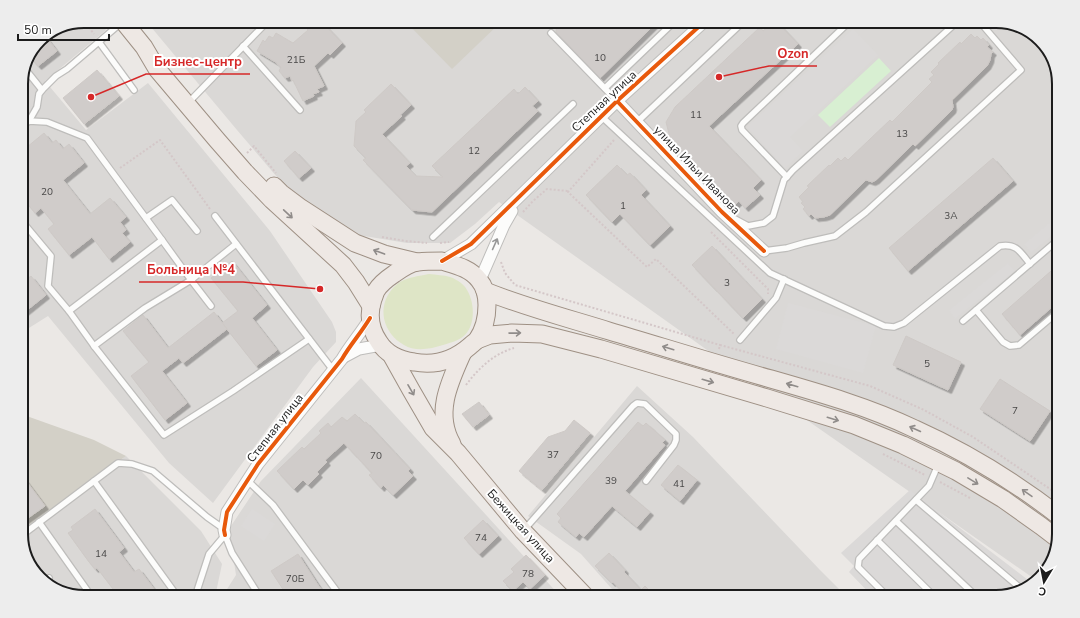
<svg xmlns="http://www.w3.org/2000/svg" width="1080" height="618" viewBox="0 0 1080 618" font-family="'Nunito Sans',sans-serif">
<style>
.residential{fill:#dad8d6}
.construction{fill:#d3d0c7}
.grass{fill:#dee5c6}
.park{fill:#d8efd2}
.parking{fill:#dbd9d8}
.building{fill:#d0ccca;stroke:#cec9c6;filter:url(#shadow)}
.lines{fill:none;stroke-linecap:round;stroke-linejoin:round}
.lane-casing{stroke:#bebdbb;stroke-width:8}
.street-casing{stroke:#bebdbb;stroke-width:13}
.primary-casing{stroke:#9e9084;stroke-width:19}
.path{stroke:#d4c7c8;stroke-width:2;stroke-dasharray:2 2;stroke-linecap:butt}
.lane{stroke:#fcfcfb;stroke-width:5.5}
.street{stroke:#fcfcfb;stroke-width:11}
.primary{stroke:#eee8e4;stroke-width:17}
.cycleway-casing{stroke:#fff;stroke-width:6}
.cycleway{stroke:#e8590c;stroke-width:4}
.oneway{stroke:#908c8a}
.oneway2{stroke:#979797}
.labels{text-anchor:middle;stroke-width:4;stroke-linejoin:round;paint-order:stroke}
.number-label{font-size:10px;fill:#494848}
.street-label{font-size:12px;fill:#1c1c1c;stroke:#fff}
.rim{fill:none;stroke:#1c1c1c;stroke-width:2}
.leader{fill:none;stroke:#d62828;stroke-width:1.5}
.callout-dot{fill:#d62828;stroke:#fff;stroke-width:1.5}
.callout-label{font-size:13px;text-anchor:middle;font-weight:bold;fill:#d62828;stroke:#fff;stroke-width:4;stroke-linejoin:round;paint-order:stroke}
</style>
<defs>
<filter id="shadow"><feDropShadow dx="3.5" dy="3.5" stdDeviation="0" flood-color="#0004"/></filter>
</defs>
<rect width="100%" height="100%" fill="#ebe8e5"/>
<g class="residential">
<path d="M84,21H99L106,30L45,81L86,130L148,83L270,231L332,322L336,332V342L313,367L213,503L169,463L48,316L21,333V80L40,39Z"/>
<path d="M146,21H996L1027,29L1048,49L1059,80V534L1051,565L1036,580L731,367L499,202L475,224L450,243H407L358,235L294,197L237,130Z"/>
<path d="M361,378L561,597H222L236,575L229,529L261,481Z"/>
<path d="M637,386L693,437L820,570L847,597H619L581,554L528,516Z"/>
<path d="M126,456L201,531L222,564L215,597H84L53,589L30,566L21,538V531Z"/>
</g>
<g class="construction">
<path d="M405,21H502L452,69Z"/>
<path d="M21,414L94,440L126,456L21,531Z"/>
</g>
<path class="grass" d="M429,274C436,275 444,275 450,277C454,278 458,281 461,283C473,292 477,318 468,331C463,340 452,342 443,345C431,349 415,352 404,345C383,333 376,307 393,288C395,286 397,284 400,282C409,277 419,276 429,274Z"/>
<path class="park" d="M879,58L891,71L830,127L818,115Z"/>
<g class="parking">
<path d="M853,29L878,55L790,137L803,151L785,168L747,127Z"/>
<path d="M1059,215V230L1031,253L1024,244Z"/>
<path d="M1008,263L1015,271L955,319L949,310Z"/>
<path d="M788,303L876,326L863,373L776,349Z"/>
<path d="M910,490L1032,583L1028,588L996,597H873L849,572L854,566L841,553Z"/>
<path d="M252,509L275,524L264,541L241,526Z"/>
</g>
<g class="building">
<path d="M313,21H321L342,43L330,55L328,53L314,66L324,86L317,89L319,92L313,94L314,96L303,101L293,80L292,81L290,76L285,78L279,71L281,67L277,64V63L257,51L263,40L265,42L269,36L273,38L276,33L293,43L308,30L306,28Z"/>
<path d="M557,21H658L600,78L556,32Z"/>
<path d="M774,21H776L798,44L709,126L761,180L753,188L760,195L745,208L739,201L734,206L670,138L666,122L675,107L760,27L763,31Z"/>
<path d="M971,34L975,38L977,36L981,40L983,38L989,45L987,47L993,52L991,54L990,60L987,66L952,100L953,107L952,110L915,146L913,144L876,180L872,182L866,180L830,215L824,217L815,218L811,214L809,216L803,209L805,207L801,203L803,202L799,197L809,187L807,186L829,165L830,166L838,158L841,161L845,157L848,160L890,120L892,122L932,82L929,79L934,75L931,72L939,64L938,63L960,42L961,44Z"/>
<path d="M46,37L57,51L38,66L31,58L40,39Z"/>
<path d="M97,70L119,96L84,124L63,98Z"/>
<path d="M391,84L411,105L400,115L402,116L382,134L410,163L406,166L416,176L443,177L432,166L514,89L518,94L525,87L538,101L532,106L538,111L432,212L412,210L363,160L366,158L354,146L356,121L366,112L364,110Z"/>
<path d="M44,133L52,143L56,140L63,149L69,144L84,163L63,180L90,214L110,198L126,217L120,222L126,230L122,233L130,242L109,259L92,237L69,255L48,229L54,224L41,208L35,213L21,196V152Z"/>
<path d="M295,151L311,168L299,178L284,161Z"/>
<path d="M993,158L1013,181L908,271L889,248Z"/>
<path d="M617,165L627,175L630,173L646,190L641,195L670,226L650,245L620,214L612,222L586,195Z"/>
<path d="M712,246L762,299L743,318L692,265Z"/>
<path d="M232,261L267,305L252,318L277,350L256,366L222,323L238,311L211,278Z"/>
<path d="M1059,264V301L1020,335L1002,314Z"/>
<path d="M31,276L46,295L21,315V284Z"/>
<path d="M214,312L227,329L183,363L179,358L162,371L187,403L165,420L131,376L149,362L123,331L143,315L168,348Z"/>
<path d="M906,336L961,362L948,390L893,365Z"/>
<path d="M1000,379L1050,411L1030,441L980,409Z"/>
<path d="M479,402L489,415L473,427L462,414Z"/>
<path d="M355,414L364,423L366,422L410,469L408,471L413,476L393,495L383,485L381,488L369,475L372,473L344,443L325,460L327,462L317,472L319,474L308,485L303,480L294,489L277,471L302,447L304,449L321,433L319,431L328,423L331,427L342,417L347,421Z"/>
<path d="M574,420L590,433L542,490L519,471L548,437L565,431Z"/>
<path d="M638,422L643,426L646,423L665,440L662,443L665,445L625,491L650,512L637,527L612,506L584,537L579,533L576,537L558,522L561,518L557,514Z"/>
<path d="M678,465L697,480L680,501L661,485Z"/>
<path d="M21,474L45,506L21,523Z"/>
<path d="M95,509L124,548L119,552L134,572L139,569L160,597H115L111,591L113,589L97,568L95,569L89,562L68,533L73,530L71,527Z"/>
<path d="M483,520L498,536L479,554L464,538Z"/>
<path d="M609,553L625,570L624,572L641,590L645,586L656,597H627L613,582L612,583L595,566Z"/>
<path d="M298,554L318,585L327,597H288L271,571Z"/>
<path d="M526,555L545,575L530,589L523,582L513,591L503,581L514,572L511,569Z"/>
</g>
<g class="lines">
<g class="lane-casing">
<g id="lane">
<path d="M551,33L617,101"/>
<path d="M99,42L134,90"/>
<path d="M243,46L300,110"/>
<path d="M26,70L42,90"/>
<path d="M605,88L675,21"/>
<path d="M188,103L268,21"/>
<path d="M601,116L770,273L884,326L894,327L904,323L1000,246C1017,243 1021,253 1030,264"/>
<path d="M29,121L37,107L39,94L42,90L56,76L67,69L121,23"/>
<path d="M637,122L744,21"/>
<path d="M21,127L29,121L47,122L87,138L162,240L191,280L211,306"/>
<path d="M787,177L742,130L741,126L743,123L846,25L842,21"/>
<path d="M215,216L333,370"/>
<path d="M146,218L172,200L197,231"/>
<path d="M735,219L748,226L764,223L773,216L784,180L793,170L958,21"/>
<path d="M21,220L51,256L48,286L69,311L162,240"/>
<path d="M433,237L573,104"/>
<path d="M764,251L787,248L804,243L835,236L866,212L1021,70L979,21"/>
<path d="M976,310L1003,342L1010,346L1019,345L1059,311"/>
<path d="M69,311L94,346L164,435L233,391L309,339"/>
<path d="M963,321L1059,239"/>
<path d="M740,340L776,298L784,279"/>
<path d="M94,346L145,308L191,280L236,244"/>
<path d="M94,481L178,597"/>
<path d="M248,481L273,505L341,597"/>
<path d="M916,500L1019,587L1021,590"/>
<path d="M896,521L977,597"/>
<path d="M39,522L92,597"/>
<path d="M524,530L633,406L637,403L645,404L676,434V440L674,445L646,481"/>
<path d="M21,536L118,463L132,464L153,471L207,517L224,529"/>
<path d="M877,540L935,597"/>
<path d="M45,581L49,578"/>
<path d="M195,597L209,554L225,535L232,553L260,597"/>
<path d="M888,597L858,567L859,559L929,486L938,465"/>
</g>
</g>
<g class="street-casing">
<g id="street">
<path d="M617,101L722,212L764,251"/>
<path d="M442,261L471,244L617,101L705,21"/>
<path d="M480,280L504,225L512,211"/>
<path d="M344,357L359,349L381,345"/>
<path d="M225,535L224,530L227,512L258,464L342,359C350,345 361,333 370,318"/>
</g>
</g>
<g class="primary-casing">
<g id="primary">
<path d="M123,21L144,47L157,69L217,140L245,172L272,200L343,265L356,282L371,306"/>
<path d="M274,186L281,193L301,208L355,243L384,254L417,262"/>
<path d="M442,261C455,265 470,268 479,280C485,287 487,297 487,305C487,317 484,330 477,340C475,342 472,344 470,346C454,360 435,366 414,362C399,360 387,355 379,342C370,329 368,314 373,299C374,297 375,293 376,291C380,284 388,278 394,274C401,269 409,263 418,262C426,261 434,261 442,261Z"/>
<path d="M485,291C525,307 567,318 609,331C663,347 717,364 771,379C820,393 869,407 915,429C966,452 1015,482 1059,516"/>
<path d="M477,340L490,335L512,333L542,334L601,349L767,398L854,425L903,445L956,471L1003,499L1041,526L1058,539"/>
<path d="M392,356L411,390L433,428L458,453L523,531L586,597"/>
<path d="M452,444C434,413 450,381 463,352"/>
</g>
</g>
<g class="path">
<path d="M84,21L94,34"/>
<path d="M614,140L568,192L647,267L656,259L734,334L735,333"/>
<path d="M247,153L254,146L276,173"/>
<path d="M120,168L160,140L210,209"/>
<path d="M523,212L533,201L547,189L568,191"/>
<path d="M711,232L768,289V294"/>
<path d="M382,237L406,241L427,243"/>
<path d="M440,243L449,242"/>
<path d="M501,262L505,273L515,285L720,345"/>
<path d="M719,349L720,345L870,386L924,410L973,437L1059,495"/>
<path d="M466,385C478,369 493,354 514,348"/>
<path d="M883,454L925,475"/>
<path d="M940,482L970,498"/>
</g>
<use href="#lane" class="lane"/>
<use href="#street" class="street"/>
<use href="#primary" class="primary"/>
<g class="cycleway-casing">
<g id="cycleway">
<path d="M617,101L722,212L764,251"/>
<path d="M442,261L471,244L617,101L705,21"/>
<path d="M225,535L224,530L227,512L258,464L342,359C350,345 361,333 370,318"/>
</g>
</g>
<use href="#cycleway" class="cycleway"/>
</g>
<defs><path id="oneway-shaft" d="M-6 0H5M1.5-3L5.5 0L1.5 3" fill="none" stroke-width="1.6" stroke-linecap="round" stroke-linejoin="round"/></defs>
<g class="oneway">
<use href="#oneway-shaft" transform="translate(288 214) rotate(43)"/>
<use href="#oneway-shaft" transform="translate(379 252) rotate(-160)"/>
<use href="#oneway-shaft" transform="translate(515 333) rotate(-1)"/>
<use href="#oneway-shaft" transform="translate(668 348) rotate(-163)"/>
<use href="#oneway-shaft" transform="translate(708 381) rotate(16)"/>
<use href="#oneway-shaft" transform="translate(792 385) rotate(-164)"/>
<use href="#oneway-shaft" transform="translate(411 390) rotate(60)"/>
<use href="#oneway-shaft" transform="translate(833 419) rotate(17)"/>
<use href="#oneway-shaft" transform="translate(915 429) rotate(-156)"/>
<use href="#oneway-shaft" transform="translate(973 481) rotate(31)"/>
<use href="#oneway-shaft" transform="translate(1027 493) rotate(-145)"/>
</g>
<use class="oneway2" href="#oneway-shaft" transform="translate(495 244) rotate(-66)"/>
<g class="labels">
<g class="number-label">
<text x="600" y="61">10</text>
<text x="296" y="63">21Б</text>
<text x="696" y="118">11</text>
<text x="902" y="137">13</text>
<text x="474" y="154">12</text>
<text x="47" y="195">20</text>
<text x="623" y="209">1</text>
<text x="951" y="219">3А</text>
<text x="727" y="286">3</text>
<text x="927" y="367">5</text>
<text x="1015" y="414">7</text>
<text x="553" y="458">37</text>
<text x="376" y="459">70</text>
<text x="611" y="484">39</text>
<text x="679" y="487">41</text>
<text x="481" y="541">74</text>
<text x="101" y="557">14</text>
<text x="528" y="577">78</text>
<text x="295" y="582">70Б</text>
</g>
<g class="street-label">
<text transform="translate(604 101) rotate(-43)" y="4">Степная улица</text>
<text transform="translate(697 170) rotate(46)" y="4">улица Ильи Иванова</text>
<text transform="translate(275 428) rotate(-52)" y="4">Степная улица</text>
<text transform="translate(521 526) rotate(48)" y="4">Бежицкая улица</text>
</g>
</g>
<path d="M0 0H1080V618H0ZM84 28H996A56 56 0 0 1 1052 84V534A56 56 0 0 1 996 590H84A56 56 0 0 1 28 534V84A56 56 0 0 1 84 28Z" fill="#ededed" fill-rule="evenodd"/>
<path class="rim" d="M84 28H996A56 56 0 0 1 1052 84V534A56 56 0 0 1 996 590H84A56 56 0 0 1 28 534V84A56 56 0 0 1 84 28Z"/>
<path class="leader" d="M719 77L769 66H817M91 97L146 74H250M320 289L243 282H139"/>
<g class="callout-dot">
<circle cx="719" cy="77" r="4"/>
<circle cx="91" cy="97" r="4"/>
<circle cx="320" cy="289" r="4"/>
</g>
<g class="callout-label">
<text x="793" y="58">Ozon</text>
<text x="198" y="66">Бизнес-центр</text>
<text x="191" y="274">Больница №4</text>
</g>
<g transform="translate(1044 582) rotate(190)" stroke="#ffffff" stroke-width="3" paint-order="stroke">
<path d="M0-3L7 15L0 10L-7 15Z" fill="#1c1c1c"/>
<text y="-6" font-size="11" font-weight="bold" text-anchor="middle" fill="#1c1c1c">С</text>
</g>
<path d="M18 34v6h91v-6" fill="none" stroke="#1c1c1c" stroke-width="2"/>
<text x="24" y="34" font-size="12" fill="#1c1c1c" stroke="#ffffff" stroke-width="3" paint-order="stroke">50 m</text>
</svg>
